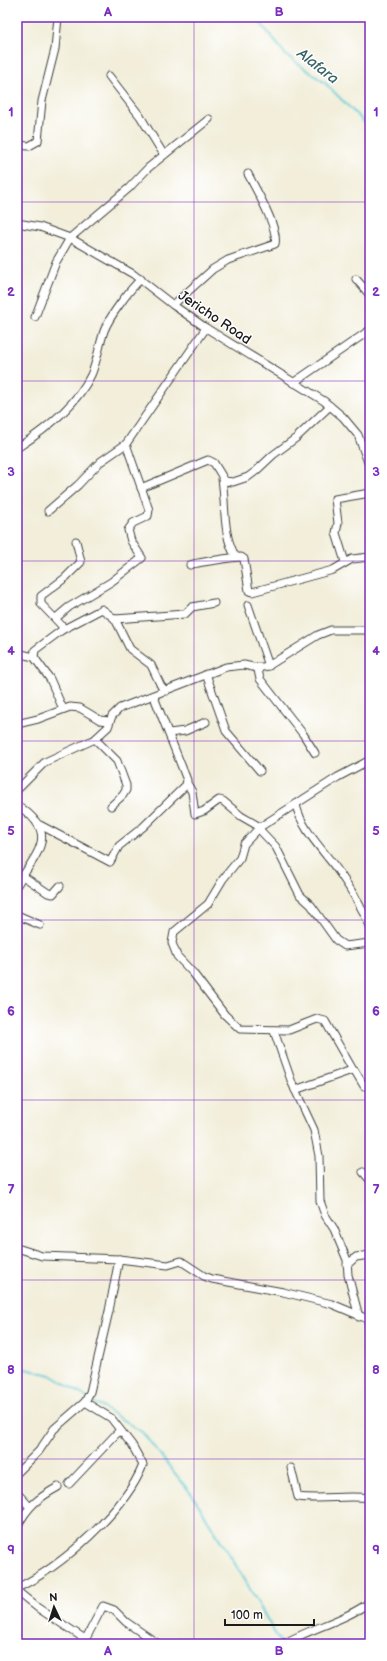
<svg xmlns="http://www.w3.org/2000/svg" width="387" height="1661" viewBox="0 0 387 1661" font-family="'Balsamiq Sans',sans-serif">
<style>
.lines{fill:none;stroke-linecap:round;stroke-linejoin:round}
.stream{stroke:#5cc9d3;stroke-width:2}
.minor-casing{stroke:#3c3c38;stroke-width:9}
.minor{stroke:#fff;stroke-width:7}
.grid{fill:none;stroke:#7b2cbf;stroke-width:1;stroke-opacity:0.55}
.labels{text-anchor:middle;stroke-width:3;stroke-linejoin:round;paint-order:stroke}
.street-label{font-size:14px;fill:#1c1c1c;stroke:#fff}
.water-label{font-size:15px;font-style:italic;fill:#366165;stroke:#fff}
.neatline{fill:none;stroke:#7b2cbf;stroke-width:1.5}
.grid-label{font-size:13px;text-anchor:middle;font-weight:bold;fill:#7b2cbf}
</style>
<rect width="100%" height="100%" fill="#fff"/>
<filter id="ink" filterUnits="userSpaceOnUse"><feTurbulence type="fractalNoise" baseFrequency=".025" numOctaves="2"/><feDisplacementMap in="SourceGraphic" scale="8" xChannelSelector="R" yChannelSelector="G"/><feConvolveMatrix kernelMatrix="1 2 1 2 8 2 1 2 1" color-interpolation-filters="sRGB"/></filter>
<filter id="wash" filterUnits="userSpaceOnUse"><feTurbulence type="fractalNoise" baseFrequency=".012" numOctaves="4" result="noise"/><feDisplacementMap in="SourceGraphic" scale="16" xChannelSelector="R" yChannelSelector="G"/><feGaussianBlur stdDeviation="0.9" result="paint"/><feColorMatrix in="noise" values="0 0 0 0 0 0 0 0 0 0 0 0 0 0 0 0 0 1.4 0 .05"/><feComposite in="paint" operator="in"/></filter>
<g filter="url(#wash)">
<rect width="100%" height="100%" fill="#f2eeda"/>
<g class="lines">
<g class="stream">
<path d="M256,17L286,55L325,83L370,128"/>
<path d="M261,24L263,17"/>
<path d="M17,1367L51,1375L142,1432L193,1496L245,1580L281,1644"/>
</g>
</g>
</g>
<g filter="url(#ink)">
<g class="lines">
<g class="minor-casing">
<g id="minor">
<path d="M109,76L140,116L164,155"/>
<path d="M17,145L29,146L38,141L42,101L55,49L58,17"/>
<path d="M17,223L40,227L70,238L133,274L173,305L206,328L324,401L343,417L358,435L370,468"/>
<path d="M356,279L370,295"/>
<path d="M173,305L213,269L228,260L275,244C279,228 256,190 248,174"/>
<path d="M35,317L56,262L70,238L129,188L148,168L209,119"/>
<path d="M293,383L370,330"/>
<path d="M17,448C45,430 76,406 91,375C97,362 99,346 104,331C109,317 130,289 141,279"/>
<path d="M222,479C226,503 222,536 236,557"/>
<path d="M141,488L208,460L214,463L225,481L233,482L248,477L256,471L273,455L296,438L330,406"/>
<path d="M48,511L78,485L100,462L126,444L206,328"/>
<path d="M345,562L336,533L338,523L335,499L370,493"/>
<path d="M190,565C193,563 236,557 241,557L244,559L249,591L252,592L333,570L352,559L370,557"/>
<path d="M248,605L269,666"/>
<path d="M56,618L69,607L111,582L142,558L131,541L128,530L133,523L148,516L149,510L126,444"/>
<path d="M115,619L185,614L192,607L214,603"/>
<path d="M62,630L102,609L115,619L130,649L151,665L161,686L166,691"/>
<path d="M17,650L21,654L34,657L50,679L63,709"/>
<path d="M34,657L35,650L62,630V626L41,604V596L65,578L81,562L76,541"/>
<path d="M259,667L258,670L260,679L303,734L315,753"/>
<path d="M206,674L226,731L260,771"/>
<path d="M17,724L38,719L70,707L80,708L100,720L109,721"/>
<path d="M169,733L185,731L206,722"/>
<path d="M95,739L117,761L126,785V790L123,795L111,806"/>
<path d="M187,783L192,792L195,814L204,811L219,800L223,801L241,816L260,827"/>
<path d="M17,790L45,762L95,739L108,727L112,716L120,708L226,667L244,665L257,668L268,666L318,635L331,630H370"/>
<path d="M17,805C60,833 38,851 17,885"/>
<path d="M296,805C303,833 325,851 341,875C352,891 362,908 370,926"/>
<path d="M40,825L110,862L119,846L143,827L186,785L187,780L154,697"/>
<path d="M259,829L276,847L300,895L311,905L336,940L345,946L370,943"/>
<path d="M23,876L48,893L53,894L60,886"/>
<path d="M17,915L40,925"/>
<path d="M274,1031L292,1083L314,1130L319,1156L320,1201L325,1215L334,1229L347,1260L348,1275L359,1317"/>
<path d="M353,1070L325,1021L317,1019L289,1030L240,1029L225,1015L193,973L177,956L172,943L174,932L208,904L223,879L240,858L244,844L260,827L338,777L370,760"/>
<path d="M295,1090L352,1070L355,1071L364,1086L370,1082"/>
<path d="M363,1172L370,1180"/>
<path d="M17,1248L42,1256L119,1259L168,1265L181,1261L204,1276L212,1279L283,1292L332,1304L370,1320"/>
<path d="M347,1265L356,1257L370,1255"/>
<path d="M368,1320L370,1336"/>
<path d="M291,1468L298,1497C322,1500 346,1495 370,1498"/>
<path d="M17,1473L39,1451L54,1429L85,1402L90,1392L109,1311L119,1259"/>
<path d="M69,1484L119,1431"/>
<path d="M17,1493L30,1507"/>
<path d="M17,1527C28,1506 38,1498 58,1487"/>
<path d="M17,1588C61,1567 125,1511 143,1465L132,1445L111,1418L85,1402"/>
<path d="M17,1591L38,1608L85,1639"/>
<path d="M83,1644L103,1606L114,1610L126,1622L158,1644"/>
<path d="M283,1644C311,1628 344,1621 370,1602"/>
</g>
</g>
<use href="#minor" class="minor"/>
</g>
</g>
<path class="grid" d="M194,17V1644M17,202H370M17,381H370M17,561H370M17,741H370M17,920H370M17,1100H370M17,1280H370M17,1459H370"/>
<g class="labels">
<g class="street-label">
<text transform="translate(215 317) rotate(34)" y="5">Jericho Road</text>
</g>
<g class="water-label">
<text transform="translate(318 66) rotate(38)" y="5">Alafara</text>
</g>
</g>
<rect width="387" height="1661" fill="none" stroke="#fff" stroke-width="44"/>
<g transform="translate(54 1607) rotate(356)" stroke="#ffffff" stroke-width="3" paint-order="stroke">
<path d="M0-3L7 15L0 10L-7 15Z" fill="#1c1c1c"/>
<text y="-6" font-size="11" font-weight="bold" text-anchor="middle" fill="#1c1c1c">N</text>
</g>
<path d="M225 1619v6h89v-6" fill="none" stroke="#1c1c1c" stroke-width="2"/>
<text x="231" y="1619" font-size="12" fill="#1c1c1c" stroke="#ffffff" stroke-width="3" paint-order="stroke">100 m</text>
<rect x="22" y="22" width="343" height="1617" class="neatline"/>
<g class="grid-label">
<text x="108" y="16">A</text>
<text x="279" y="16">B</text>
<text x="11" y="116">1</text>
<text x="376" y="116">1</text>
<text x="11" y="296">2</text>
<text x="376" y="296">2</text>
<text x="11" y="476">3</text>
<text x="376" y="476">3</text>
<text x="11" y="655">4</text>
<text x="376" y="655">4</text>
<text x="11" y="835">5</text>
<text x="376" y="835">5</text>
<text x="11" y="1015">6</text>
<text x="376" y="1015">6</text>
<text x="11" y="1194">7</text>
<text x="376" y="1194">7</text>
<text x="11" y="1374">8</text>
<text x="376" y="1374">8</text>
<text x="11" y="1554">9</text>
<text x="376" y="1554">9</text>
<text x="108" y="1655">A</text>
<text x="279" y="1655">B</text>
</g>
</svg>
